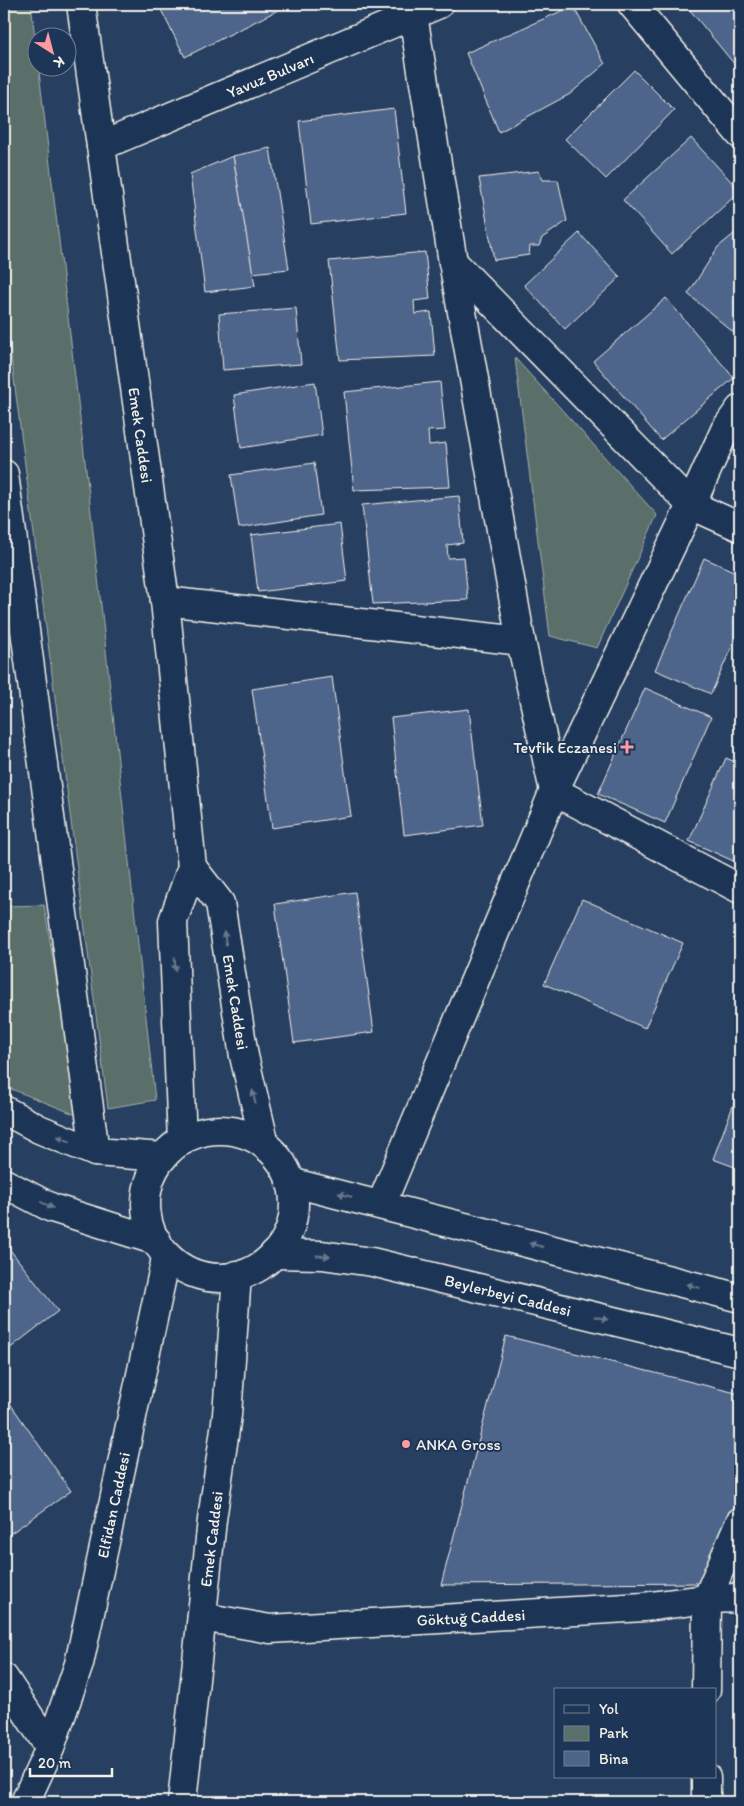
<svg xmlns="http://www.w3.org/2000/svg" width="744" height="1806" viewBox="0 0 744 1806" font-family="Itim,sans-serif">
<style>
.green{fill:#5a6e6a;stroke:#a7b0a9}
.building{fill:#4e658b;stroke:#f4f1e8}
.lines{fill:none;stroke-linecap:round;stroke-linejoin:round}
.minor-casing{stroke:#f4f1e8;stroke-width:31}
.minor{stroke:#1d3557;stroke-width:28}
.oneway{fill:#68778a}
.poi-dot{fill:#ff9aa2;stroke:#1d3557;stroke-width:2}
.labels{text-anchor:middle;stroke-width:4;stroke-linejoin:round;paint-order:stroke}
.street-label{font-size:16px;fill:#f4f1e8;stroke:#1d3557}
.poi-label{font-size:16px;fill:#f4f1e8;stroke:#1d3557;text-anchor:end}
</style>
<rect width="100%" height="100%" fill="#273f61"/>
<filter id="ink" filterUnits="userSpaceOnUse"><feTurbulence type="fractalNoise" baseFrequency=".02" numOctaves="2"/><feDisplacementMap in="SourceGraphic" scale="10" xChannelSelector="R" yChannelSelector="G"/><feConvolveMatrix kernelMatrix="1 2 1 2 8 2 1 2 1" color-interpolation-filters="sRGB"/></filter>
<g filter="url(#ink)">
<g class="green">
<path d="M4,4H31L89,495L155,1100L108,1108L4,302Z"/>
<path d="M515,358L657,515L597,648L550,636Z"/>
<path d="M44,905L79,1116L4,1086V906Z"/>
</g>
<g class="building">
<path d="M158,4H290L185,57Z"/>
<path d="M685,4H740V61L735,65Z"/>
<path d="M573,6L605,64L570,94L499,132L466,53Z"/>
<path d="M634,70L674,110L606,179L565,139Z"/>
<path d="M394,109L406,213L311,224L299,121Z"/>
<path d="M691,138L740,191L672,254L623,200Z"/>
<path d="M270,148L289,269L252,273L233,156Z"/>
<path d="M233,156L255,286L205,292L190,174Z"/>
<path d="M539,171L543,180H558L567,221L542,238L539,246H530L529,255L494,260L479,178Z"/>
<path d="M740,229V338L688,294L718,247Z"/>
<path d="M579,233L620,277L565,329L524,285Z"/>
<path d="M425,252L430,299L414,301L415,314L431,312L435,356L340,360L329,261Z"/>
<path d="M666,298L734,378L661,440L593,361Z"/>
<path d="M296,308L301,364L223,370L219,314Z"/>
<path d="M315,382L322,435L241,448L234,395Z"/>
<path d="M440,382L445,430L428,431L429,445L446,443L450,487L354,490L344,392Z"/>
<path d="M314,463L321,515L239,528L231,475Z"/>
<path d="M459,496L463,543L447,545L448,558L464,557L468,600L373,604L362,505Z"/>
<path d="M340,524L347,581L258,592L251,535Z"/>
<path d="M704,558L740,574V628L711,694L655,670Z"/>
<path d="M332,677L351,816L272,828L252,689Z"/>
<path d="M645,688L711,717L665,823L598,794Z"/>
<path d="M469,709L483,825L404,835L391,718Z"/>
<path d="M726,758L740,764V864L689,841Z"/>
<path d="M355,892L374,1032L294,1043L275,904Z"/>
<path d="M582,899L683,943L645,1028L544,984Z"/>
<path d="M740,1087V1169L713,1159Z"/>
<path d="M4,1242L58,1311L4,1353Z"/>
<path d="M506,1336L740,1394V1497L701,1583L441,1585Z"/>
<path d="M9,1402L71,1491L4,1538V1406Z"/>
</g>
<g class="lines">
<g class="minor-casing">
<g id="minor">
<path d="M81,4L165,601L192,867"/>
<path d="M632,4L740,134"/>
<path d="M413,15L453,262L521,641L554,791L740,889"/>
<path d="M101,146L439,4"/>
<path d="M453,262L691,505L740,527"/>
<path d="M4,474L95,1152"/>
<path d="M165,601L521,641"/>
<path d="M4,1110L39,1129L95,1152L163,1157"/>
<circle cx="220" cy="1204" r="74"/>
<path d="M182,1141L173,921L192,867L220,903L244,1056L265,1145"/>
<path d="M290,1182L740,1298"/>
<path d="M4,1183L52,1208L157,1241"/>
<path d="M381,1205L554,791L691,505L725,430L740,409"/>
<path d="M274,1254L322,1255L372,1262L740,1352"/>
<path d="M202,1617L270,1629L644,1607L707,1599L740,1598"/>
<path d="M4,1678L50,1748L25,1802"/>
<path d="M706,1690L707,1599L740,1522"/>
<path d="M50,1748L79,1664L166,1258"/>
<path d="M182,1802L212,1520L227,1415L237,1275"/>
<path d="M706,1802V1777"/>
</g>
</g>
<use href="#minor" class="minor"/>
</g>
<defs><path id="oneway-solid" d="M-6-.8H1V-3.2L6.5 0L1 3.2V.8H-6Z" transform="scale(1.25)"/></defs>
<g class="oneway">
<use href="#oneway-solid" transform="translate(225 938) rotate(-99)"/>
<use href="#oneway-solid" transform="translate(175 964) rotate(88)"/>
<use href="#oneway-solid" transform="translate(254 1097) rotate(-103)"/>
<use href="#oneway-solid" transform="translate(64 1139) rotate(-158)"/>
<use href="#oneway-solid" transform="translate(345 1195) rotate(-165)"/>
<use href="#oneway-solid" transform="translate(47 1205) rotate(26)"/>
<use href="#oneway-solid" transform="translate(536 1245) rotate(-165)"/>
<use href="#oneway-solid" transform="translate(323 1256) rotate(4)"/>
<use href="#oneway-solid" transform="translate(693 1286) rotate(-165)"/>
<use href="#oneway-solid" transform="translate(601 1318) rotate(14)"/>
</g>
</g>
<g class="poi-dot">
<path d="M624.5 739.5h5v5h5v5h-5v5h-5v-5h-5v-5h5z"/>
<circle cx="406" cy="1444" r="5"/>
</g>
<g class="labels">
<g class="street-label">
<text transform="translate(270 75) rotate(-23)" y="6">Yavuz Bulvarı</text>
<text transform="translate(141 435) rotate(82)" y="6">Emek Caddesi</text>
<text transform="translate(236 1002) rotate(81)" y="6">Emek Caddesi</text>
<text transform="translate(508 1295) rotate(14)" y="6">Beylerbeyi Caddesi</text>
<text transform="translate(113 1505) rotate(-78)" y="6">Elfidan Caddesi</text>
<text transform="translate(211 1539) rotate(-83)" y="6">Emek Caddesi</text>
<text transform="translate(471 1617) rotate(-3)" y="6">Göktuğ Caddesi</text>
</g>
<g class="poi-label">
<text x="617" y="753">Tevfik Eczanesi</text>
<text x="416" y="1450" text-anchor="start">ANKA Gross</text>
</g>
</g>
<rect width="744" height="1806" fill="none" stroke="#1d3557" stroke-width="20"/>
<rect x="10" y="10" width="724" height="1786" fill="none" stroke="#f4f1e8" stroke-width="2" filter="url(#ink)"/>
<rect x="554" y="1688" width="162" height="90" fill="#1d3557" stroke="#738091"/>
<rect x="564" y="1705" width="25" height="8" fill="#1d3557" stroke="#738091"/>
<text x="599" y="1714" font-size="15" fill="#f4f1e8">Yol</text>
<rect x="564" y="1726" width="25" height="15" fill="#5a6e6a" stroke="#738091"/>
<text x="599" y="1738" font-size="15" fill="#f4f1e8">Park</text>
<rect x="564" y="1751" width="25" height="15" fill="#4e658b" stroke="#738091"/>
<text x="599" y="1764" font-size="15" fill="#f4f1e8">Bina</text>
<g transform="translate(52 52) rotate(144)"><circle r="24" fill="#1d3557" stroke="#738091"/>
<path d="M0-4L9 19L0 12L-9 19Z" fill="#ff9aa2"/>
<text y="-8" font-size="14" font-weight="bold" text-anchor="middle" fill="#f4f1e8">K</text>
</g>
<path d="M30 1768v8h82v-8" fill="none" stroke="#f4f1e8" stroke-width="2.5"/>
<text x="38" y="1768" font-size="15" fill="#f4f1e8" stroke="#1d3557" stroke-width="4" paint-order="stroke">20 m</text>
</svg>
